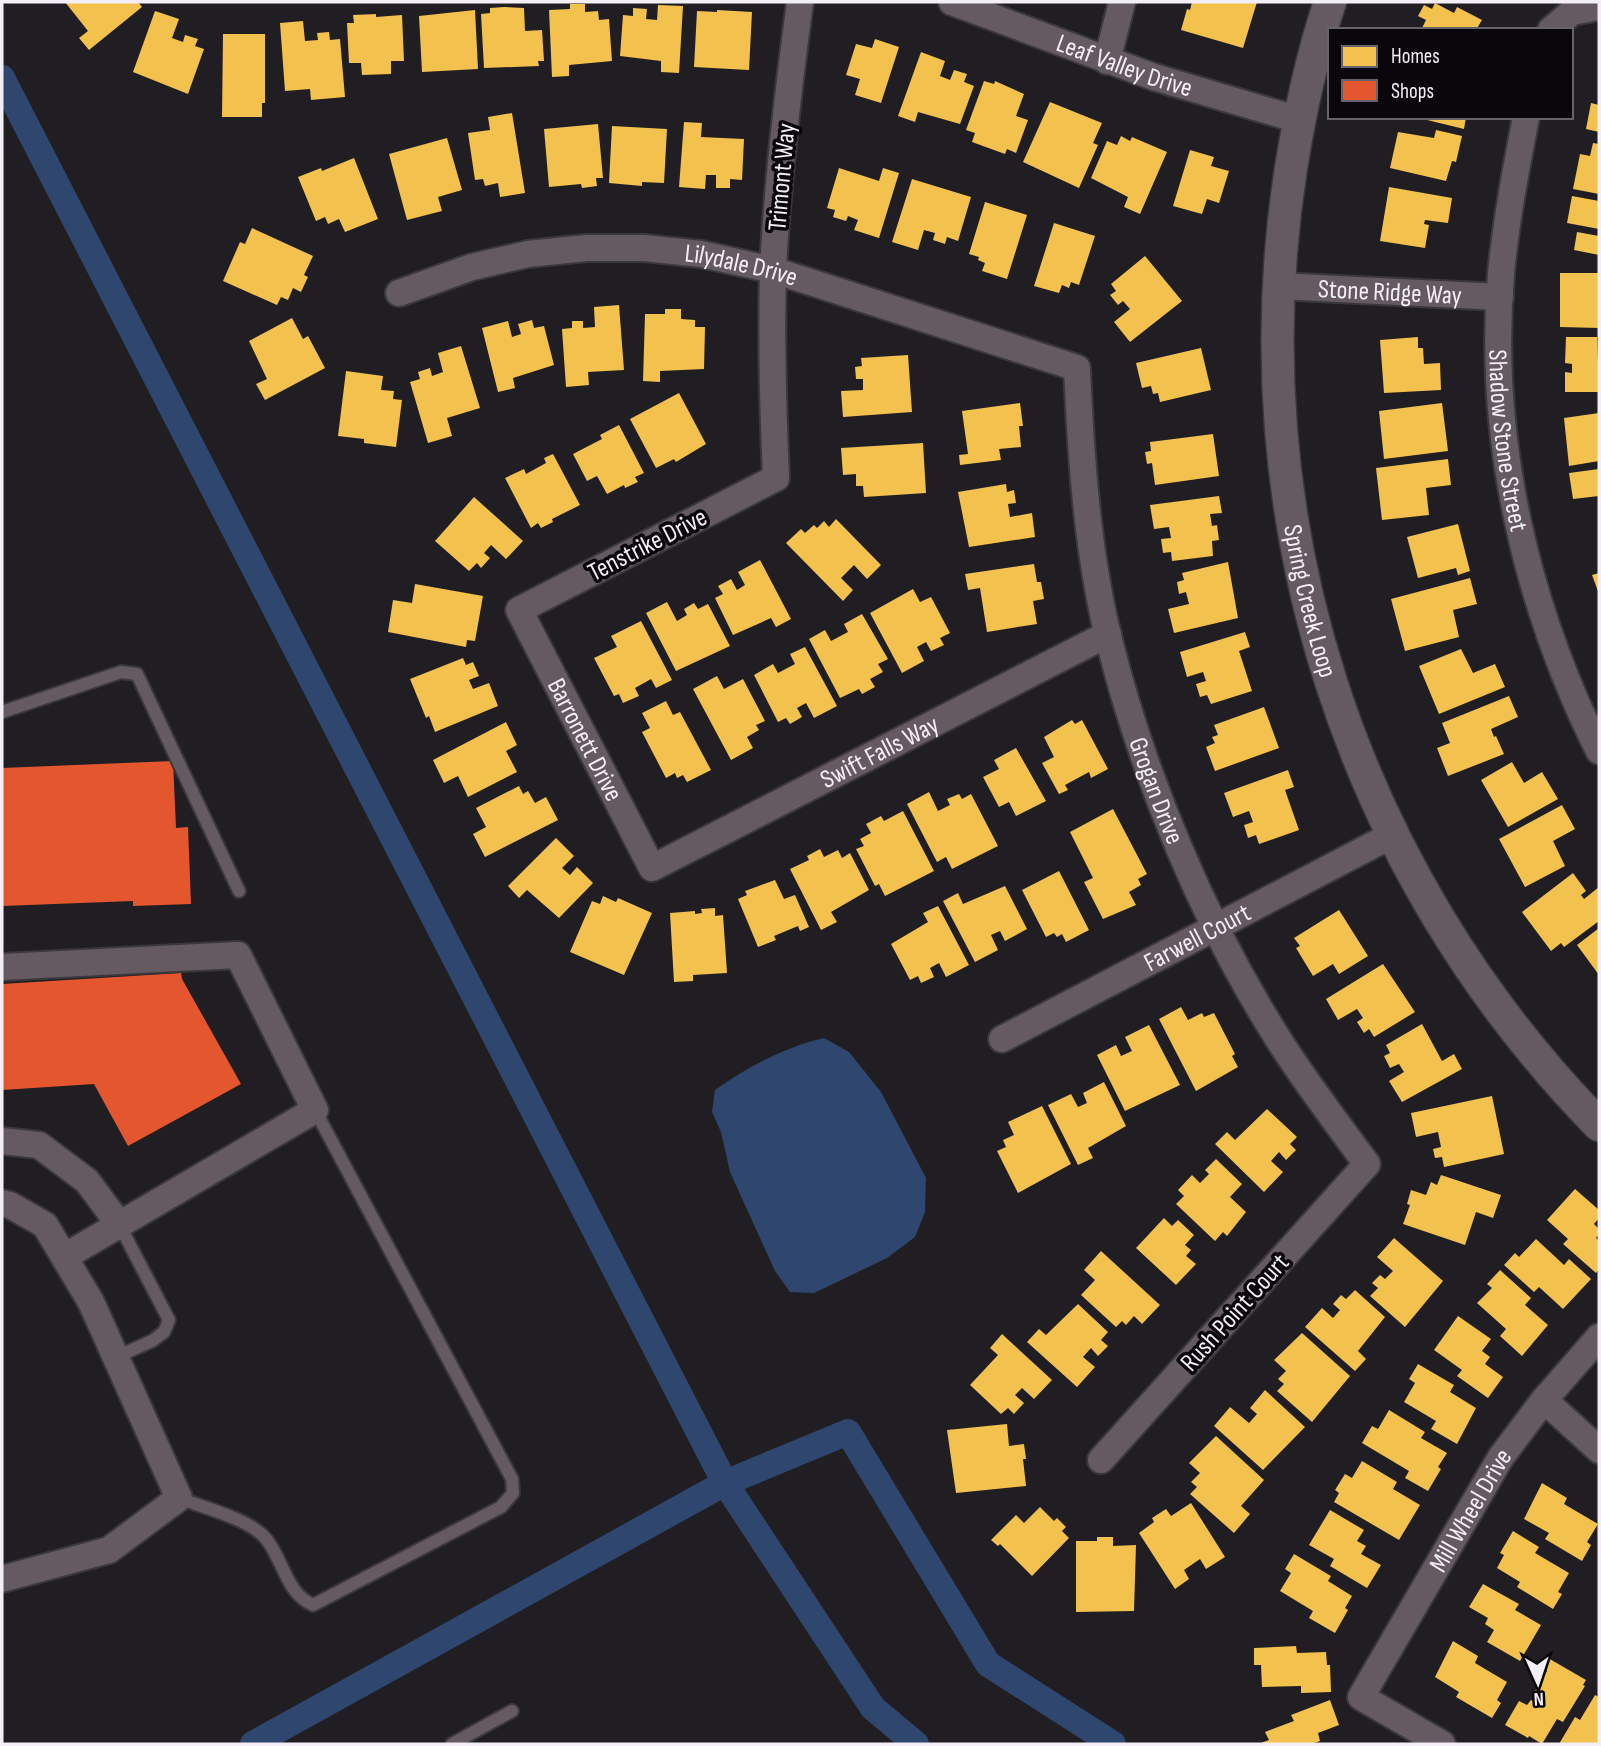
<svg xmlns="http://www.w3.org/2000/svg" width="1601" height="1746" viewBox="0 0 1601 1746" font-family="'Sofia Sans Condensed',sans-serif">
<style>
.water{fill:#2f476f}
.homes{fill:#f2c14e}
.shops{fill:#e4572e}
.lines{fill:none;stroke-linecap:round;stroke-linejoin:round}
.canal{stroke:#2f476f;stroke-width:26}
.service-casing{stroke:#3a383c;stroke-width:16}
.minor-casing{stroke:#3a383c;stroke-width:30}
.tertiary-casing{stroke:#3a383c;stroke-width:35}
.service{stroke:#655962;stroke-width:12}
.minor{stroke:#655962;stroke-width:26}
.tertiary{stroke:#655962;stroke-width:32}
.labels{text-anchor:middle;stroke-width:7;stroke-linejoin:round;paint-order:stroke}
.street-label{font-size:26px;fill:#f4eff7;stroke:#09070b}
</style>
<rect width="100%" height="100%" fill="#211e23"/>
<path class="water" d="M824,1038L849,1052L881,1092L926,1178L925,1212L915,1237L887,1258L814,1293L790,1292L775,1271L730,1172L721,1132L712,1112L715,1090C747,1067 785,1047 824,1038Z"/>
<g class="homes">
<path d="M65,2H138L142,7L89,50L79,38L88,31Z"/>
<path d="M1192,2H1257L1243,48L1181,30L1187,9L1190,10Z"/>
<path d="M1435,3L1454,13L1457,7L1482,20L1476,30H1421L1426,20L1418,16L1424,5L1432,9Z"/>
<path d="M570,4H585V12L598,11L599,20L609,19L612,61L569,65V76L552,77L549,10L570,9Z"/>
<path d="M658,5L683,6L679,73L661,72V61L620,56L623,15L633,16V8L647,9L646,19L657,20Z"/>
<path d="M504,7L524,8L525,31L542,30L544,61H538L539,66L484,68L481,14L490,13V8Z"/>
<path d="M475,10L478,69L422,72L419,16Z"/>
<path d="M717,10L752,12L749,70L694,67L697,11L717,12Z"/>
<path d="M155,11L179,19L172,38L183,42L185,35L198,39L195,46L204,49L188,94L133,72Z"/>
<path d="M376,14V17L402,15L404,61H391V74L362,75L361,63H349L347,23H354L353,15Z"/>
<path d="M303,21L305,41L318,40L317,33L329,32L330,40L340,39L345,97L311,100L310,89L285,91L280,23Z"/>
<path d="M223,34H265V103H262V117H222Z"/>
<path d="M875,39L899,47L881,103L855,95L860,79L846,75L856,44L872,48Z"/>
<path d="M921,52L945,61L940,76L950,80L954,70L967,74L964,82L974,86L960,124L918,112L915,122L898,116Z"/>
<path d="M984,81L994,84L995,81L1024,94L1016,116L1028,120L1016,153L1007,149L1005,154L972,142L975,133L966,130Z"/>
<path d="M1050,102L1102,123L1093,143L1098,145L1079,188L1023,162Z"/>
<path d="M1591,103L1599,105V132L1586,129Z"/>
<path d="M512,113L525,193L500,197L498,183L485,186L483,179L475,180L468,133L490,130L488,117Z"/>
<path d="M1415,117H1466L1464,129Z"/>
<path d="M684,122L702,123L701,137L744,139L742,180L730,179V188H716V175H706L705,189L679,187Z"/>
<path d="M598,124L603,178H596L597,186L582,188L581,184L549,187L544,129Z"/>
<path d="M612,126L667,129L664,183L642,182V186L609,183Z"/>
<path d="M1436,130L1462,136L1456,162L1452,161L1446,181L1390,168L1398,132L1434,138Z"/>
<path d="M1121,136L1130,141L1132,137L1167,152L1140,214L1124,207L1128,197L1091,178L1107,141L1117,145Z"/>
<path d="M447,138L462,190L438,197L442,211L407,220L389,154Z"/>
<path d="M1593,143L1599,144V194L1573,189L1580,154L1590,156Z"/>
<path d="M1190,150L1214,157L1211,166L1229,171L1219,203L1207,199L1202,214L1173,206Z"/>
<path d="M354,158L378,219L345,232L339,219L328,224L325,217L316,221L298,177L321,168L322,171Z"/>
<path d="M839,168L879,181L883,168L899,173L879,238L854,230L858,220L848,216L846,221L833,217L835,210L827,208Z"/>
<path d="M912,179L971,197L958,241L947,237L945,244L933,240L935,233L924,230L918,250L892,242Z"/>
<path d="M1389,187L1452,198L1448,223L1425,220L1424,224L1429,225L1425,248L1380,241Z"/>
<path d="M1572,196L1599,201V229L1567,223Z"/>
<path d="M985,202L1027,215L1007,279L982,271L985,263L978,260L979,257L969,254Z"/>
<path d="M1054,223L1095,236L1079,285L1071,282L1069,288L1062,285L1059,293L1034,286Z"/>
<path d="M252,228L313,256L304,275L308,277L301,292L293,288L288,300L281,297L277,305L223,281L240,242L245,244Z"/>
<path d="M1577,232L1599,236V255L1574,250Z"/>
<path d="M1145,256L1182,301L1130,342L1114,322L1130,309L1123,301L1118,305L1110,295L1116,291L1111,284Z"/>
<path d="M1560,273H1599V328L1560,327Z"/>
<path d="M619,305L624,370L588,372L589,385L566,387L562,329L572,328V321H583V328L595,327L594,307Z"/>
<path d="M665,309H681V319L695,320V327H705L704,369L660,371V382L643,381L645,314H665Z"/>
<path d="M292,318L303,339L308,336L325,368L265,400L256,384L267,379L249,341Z"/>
<path d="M532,320L534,328L544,326L554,365L513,378L515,388L498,392L482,328L508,321L512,337L521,334L518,324Z"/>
<path d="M1418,337V348H1423L1424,364L1440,363L1441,390L1384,393L1380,340Z"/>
<path d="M1566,337H1597L1599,392H1565V372L1572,373V364L1565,363Z"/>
<path d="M461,346L480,408L447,418L452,436L428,443L410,382L420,379L418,372L430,368L432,376L443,372L438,353Z"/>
<path d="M1201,348L1211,390L1160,402L1158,393L1153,394L1151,386L1142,388L1136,363Z"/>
<path d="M908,355L912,412L843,417L841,391L863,390V379H856L855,367L862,366L861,358Z"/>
<path d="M346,371L383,376L381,390L394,391L393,399L402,400L396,447L364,443V439L338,436Z"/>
<path d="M679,393L706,444L676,462L674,459L656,468L630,419Z"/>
<path d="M1020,403L1023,426H1019L1021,447L999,449L1001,460L960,465L959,455L968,454L962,411Z"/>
<path d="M1442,403L1448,451L1384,459L1379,411Z"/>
<path d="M1599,413V461L1569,466L1564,418Z"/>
<path d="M619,425L644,473L635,477L638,482L625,488L624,485L607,494L597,476L587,481L573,454L602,439L600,435Z"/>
<path d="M1213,434L1219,476L1155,485L1152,463L1147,464L1145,452L1151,451L1150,442Z"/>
<path d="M923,443L926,493L864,497L863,486H856V474L843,475L841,448Z"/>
<path d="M553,454L580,505L552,519L553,522L541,528L538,523L531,528L505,478L524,469L526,474L546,463L544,458Z"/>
<path d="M1448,459L1451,485L1426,488L1429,515L1382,520L1376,468Z"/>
<path d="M1599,469V496L1573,499L1569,473Z"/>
<path d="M1006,484L1007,492L1014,490L1016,503L1008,504L1010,517L1032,513L1035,537L969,547L958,492Z"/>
<path d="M1219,496L1222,513L1210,514L1212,526L1217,525L1219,540L1212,541L1213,556L1172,561L1171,552L1163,553L1161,539L1171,538L1169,527L1154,529L1150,505Z"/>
<path d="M474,497L523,541L506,559L491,545L484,553L490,558L481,568L477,563L469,571L435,541Z"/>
<path d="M836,519L881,565L867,579L854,565L841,578L853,590L843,601L786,543L801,529L805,533L814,525L817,528L824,521L829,527Z"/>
<path d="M1458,524L1470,571L1458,575L1456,568L1418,578L1407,537Z"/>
<path d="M760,560L791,619L776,627L771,618L733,635L715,598L723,594L718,586L731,579L737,590L745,585L738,572Z"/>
<path d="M1228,562L1238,618L1174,633L1168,609L1189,604L1186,592L1179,594L1177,582L1184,580L1182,573Z"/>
<path d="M1034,564L1037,582H1041L1044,599L1033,601L1037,624L987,632L980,588L968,590L965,574Z"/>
<path d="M1599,573V594L1592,575Z"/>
<path d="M1470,578L1477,604L1453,610L1459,637L1405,651L1391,599Z"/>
<path d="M415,584L483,596L475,641L467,640L466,647L388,632L393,600L412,603Z"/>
<path d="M913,589L920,602L931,597L950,633L940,638L944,645L931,651L926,642L917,647L924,661L902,673L870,613Z"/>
<path d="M667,602L677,621L687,615L684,609L694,603L698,609L708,604L730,646L676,671L646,613Z"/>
<path d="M862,614L888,659L878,664L883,672L870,679L875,687L862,694L859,689L840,698L809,639L825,630L831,641L848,632L844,624Z"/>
<path d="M641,621L672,680L656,688L651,679L635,688L639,696L623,703L619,694L614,696L594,658L617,647L611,636Z"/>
<path d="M1245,632L1250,647L1239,651L1252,691L1211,704L1207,695L1200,697L1196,684L1206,681L1203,672L1187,677L1180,652Z"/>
<path d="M805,647L837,706L814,718L806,703L797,708L802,717L790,724L786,718L778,722L754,675L773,664L778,673L795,664L790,654Z"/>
<path d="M1461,649L1473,673L1495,664L1505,687L1439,714L1419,666Z"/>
<path d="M463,658L466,665L473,662L479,676L469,680L473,689L489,683L498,706L435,732L429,716L426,718L410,679Z"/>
<path d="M717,676L724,689L743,679L765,721L756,725L759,730L747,737L753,748L731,760L693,689Z"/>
<path d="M1509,696L1518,717L1491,729L1494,737L1496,736L1504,754L1448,776L1437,748L1450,743L1442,723Z"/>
<path d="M666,701L673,715L680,712L711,770L687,782L683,775L677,778L675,773L666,778L642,732L650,728L642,713Z"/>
<path d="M1264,707L1279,748L1215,771L1206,747L1215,743L1212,737L1218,735L1214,725Z"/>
<path d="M1072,720L1075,724L1082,720L1108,769L1091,778L1089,772L1065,785L1068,790L1059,794L1042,763L1054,757L1044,737Z"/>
<path d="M506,722L517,745L506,751L517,772L468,797L458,776L444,783L433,760Z"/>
<path d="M1016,748L1046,801L1016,816L1009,802L999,807L983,777L999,769L994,760Z"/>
<path d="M1512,762L1524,783L1542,772L1558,799L1508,827L1481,780Z"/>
<path d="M1288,770L1294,787L1285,790L1299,830L1259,844L1256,835L1248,838L1244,825L1253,822L1249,811L1233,817L1224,793Z"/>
<path d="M519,786L523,794L528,791L535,803L546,797L558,820L485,857L473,834L486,827L476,808Z"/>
<path d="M929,792L938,811L950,805L947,799L959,794L962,799L971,794L998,846L952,869L946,857L937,862L907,804Z"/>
<path d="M1562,805L1575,829L1553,841L1565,866L1525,887L1499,839Z"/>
<path d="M1113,809L1147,874L1138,879L1141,885L1129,892L1136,905L1103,919L1084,882L1093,878L1070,832Z"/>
<path d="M903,811L934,871L885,896L879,884L875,886L856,849L864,846L860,839L871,833L866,824L881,816L884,821Z"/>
<path d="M556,838L574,856L562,868L570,875L577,867L593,883L559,918L527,890L519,898L508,886Z"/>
<path d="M820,849L824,857L838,850L842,858L850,853L869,890L831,912L837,922L821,930L790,869L809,860L807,856Z"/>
<path d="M1059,871L1089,930L1066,942L1062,934L1057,937L1054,933L1046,937L1022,890Z"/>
<path d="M1573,873L1586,891L1581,895L1584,899L1599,887V921L1564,947L1561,943L1551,951L1522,912Z"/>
<path d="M775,880L784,899L795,895L809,927L800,931L798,926L774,936L776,940L758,947L738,899L747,895L745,891Z"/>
<path d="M1005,886L1027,929L1005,941L1000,931L991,935L998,950L975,962L943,901L958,893L963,904Z"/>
<path d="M603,896L616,902L618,898L652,913L624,975L570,952L592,901L600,904Z"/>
<path d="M938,906L969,965L946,977L939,963L930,968L934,977L921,983L918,976L910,980L891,944L928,922L923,913Z"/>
<path d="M715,908V916L723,915L727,973L693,975V981L674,982L670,913L695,911V914L702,913L701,909Z"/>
<path d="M1339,910L1368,956L1339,974L1333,964L1313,976L1296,948L1300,946L1294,938Z"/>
<path d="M1599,928V975L1577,945Z"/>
<path d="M1383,964L1415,1012L1374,1037L1369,1029L1364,1033L1357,1022L1363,1018L1357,1009L1338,1020L1326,999Z"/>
<path d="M1181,1007L1188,1020L1202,1013L1204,1017L1214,1013L1235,1054L1232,1056L1238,1067L1196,1091L1159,1019Z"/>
<path d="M1422,1024L1442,1061L1454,1054L1462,1069L1402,1102L1389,1081L1404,1072L1399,1064L1390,1068L1384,1056L1390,1053L1386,1045Z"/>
<path d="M1149,1025L1180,1085L1125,1111L1097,1055L1116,1045L1121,1056L1132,1051L1125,1037Z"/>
<path d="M1104,1082L1126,1126L1088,1148L1093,1158L1078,1165L1048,1105L1071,1094L1078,1107L1087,1103L1083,1093Z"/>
<path d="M1492,1096L1504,1154L1444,1167L1442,1157L1435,1158L1433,1149L1441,1147L1438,1132L1416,1137L1411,1113Z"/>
<path d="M1042,1106L1071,1164L1018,1193L997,1151L1006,1147L1003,1140L1014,1135L1008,1122Z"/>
<path d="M1267,1109L1297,1137L1290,1144L1296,1150L1286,1160L1279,1152L1271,1161L1283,1172L1264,1192L1215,1144L1227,1132L1235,1140Z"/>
<path d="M1216,1159L1242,1184L1230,1197L1246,1212L1227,1236L1223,1232L1215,1241L1176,1204L1184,1196L1178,1190L1192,1175L1200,1183L1209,1174L1205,1170Z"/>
<path d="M1441,1175L1501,1195L1493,1218L1476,1212L1465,1245L1403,1224L1410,1205L1407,1204L1411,1190L1426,1195L1431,1182L1437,1185Z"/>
<path d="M1575,1189L1599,1210V1218L1594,1224L1599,1229V1234L1596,1238L1599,1241V1269L1596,1273L1563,1244L1568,1239L1547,1220Z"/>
<path d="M1164,1218L1172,1226L1178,1220L1194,1235L1185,1245L1191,1250L1186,1256L1196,1264L1176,1285L1136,1248Z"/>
<path d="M1394,1238L1443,1281L1405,1327L1370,1296L1378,1288L1372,1283L1380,1275L1385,1279L1393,1271L1377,1257Z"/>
<path d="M1536,1239L1564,1265L1569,1259L1591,1279L1563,1309L1539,1287L1534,1292L1504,1265L1515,1253L1519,1257Z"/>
<path d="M1101,1251L1160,1305L1142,1324L1134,1316L1126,1325L1122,1321L1116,1327L1081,1295L1095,1280L1084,1270Z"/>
<path d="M1500,1270L1531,1298L1525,1305L1548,1325L1522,1356L1500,1336L1506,1329L1477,1303L1492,1288L1487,1284Z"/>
<path d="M1355,1290L1385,1317L1358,1351L1366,1359L1355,1371L1305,1327L1322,1308L1333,1318L1340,1310L1333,1304L1341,1295L1346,1299Z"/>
<path d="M1078,1304L1108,1332L1101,1340L1108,1346L1098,1356L1091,1348L1083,1357L1095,1367L1077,1387L1027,1342L1039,1329L1046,1335Z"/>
<path d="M1458,1316L1491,1339L1482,1351L1490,1357L1485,1364L1503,1377L1488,1398L1457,1376L1462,1370L1434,1350Z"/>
<path d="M1302,1333L1350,1376L1312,1422L1277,1391L1284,1384L1278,1379L1286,1371L1274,1360Z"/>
<path d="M1002,1334L1052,1380L1034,1399L1022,1388L1015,1395L1024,1403L1014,1414L1008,1408L1001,1414L970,1385L998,1355L990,1348Z"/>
<path d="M1418,1364L1454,1385L1450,1392L1476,1408L1457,1444L1431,1429L1436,1421L1404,1402L1415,1383L1409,1379Z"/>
<path d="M1265,1390L1305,1427L1263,1470L1214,1426L1230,1407L1249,1423L1257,1414L1250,1408Z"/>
<path d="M1389,1410L1425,1432L1421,1438L1447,1453L1438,1467L1441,1469L1428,1491L1405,1478L1409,1471L1362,1443L1372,1426L1378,1429Z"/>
<path d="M1007,1424L1009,1446L1024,1444L1026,1459H1023L1026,1486L956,1493L947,1430Z"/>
<path d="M1216,1436L1264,1480L1241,1506L1250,1514L1234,1533L1190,1494L1197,1487L1191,1482L1200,1473L1189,1463Z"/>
<path d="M1362,1461L1397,1482L1393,1489L1420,1505L1399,1540L1334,1502L1339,1493L1335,1490L1345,1474L1352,1478Z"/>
<path d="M1542,1483L1567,1498L1564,1504L1598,1524L1587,1542L1591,1545L1582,1561L1545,1539L1549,1533L1524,1519Z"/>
<path d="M1191,1503L1225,1557L1206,1569L1200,1559L1184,1570L1189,1579L1175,1589L1139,1533L1154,1522L1152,1518L1166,1509L1171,1516Z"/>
<path d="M1040,1507L1054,1521L1057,1518L1066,1527L1062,1531L1069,1538L1032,1576L1000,1544L998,1546L991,1540L1016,1515L1024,1523Z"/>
<path d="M1330,1510L1364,1530L1357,1541L1366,1546L1361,1554L1381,1565L1367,1588L1330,1566L1334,1559L1309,1545Z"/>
<path d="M1513,1531L1539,1547L1535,1553L1569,1573L1558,1592L1562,1594L1553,1609L1517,1587L1520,1582L1497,1568L1504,1555L1500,1553Z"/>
<path d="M1097,1537H1113V1546L1136,1545L1134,1611L1076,1612V1541H1097Z"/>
<path d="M1294,1554L1331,1576L1328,1581L1352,1596L1345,1608L1348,1610L1335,1633L1309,1618L1313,1611L1280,1591L1291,1573L1285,1569Z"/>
<path d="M1483,1584L1519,1604L1515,1610L1541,1625L1520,1661L1487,1642L1494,1630L1485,1624L1488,1618L1469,1607Z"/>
<path d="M1453,1641L1478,1656L1475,1663L1507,1682L1497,1700L1501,1703L1492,1718L1456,1697L1459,1692L1435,1677Z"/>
<path d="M1296,1646L1297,1653L1326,1652L1327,1665H1330L1331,1692L1301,1693V1686L1262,1687L1261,1665H1254V1648Z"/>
<path d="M1548,1658L1586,1680L1583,1685L1585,1686L1563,1722L1557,1719L1542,1744L1529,1736L1528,1738L1505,1725L1519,1701L1527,1705L1531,1700L1535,1702L1540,1694L1535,1691L1547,1671L1542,1668Z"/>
<path d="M1595,1695L1599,1697V1744H1559L1575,1717L1580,1720Z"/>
<path d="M1330,1700L1339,1725L1318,1733L1320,1741L1311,1744H1258L1269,1740L1265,1732L1294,1721L1291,1715Z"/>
</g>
<g class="shops">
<path d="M173,761L176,828L188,827L191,904L133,906V901L2,906V768Z"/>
<path d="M181,973L182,979L241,1084L128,1146L94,1084L2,1090V984Z"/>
</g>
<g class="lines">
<g class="canal">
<path d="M2,78L725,1483L873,1708L916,1744"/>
<path d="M253,1744L725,1483L848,1432L988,1664L1113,1744"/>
</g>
<g class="service-casing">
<g id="service">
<path d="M2,712L121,672L137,674L239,891"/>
<path d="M116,1357L152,1341L164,1332L169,1320L119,1224"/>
<path d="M179,1498C204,1508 251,1519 267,1540C284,1562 286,1593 313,1605L501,1507L513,1493L512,1479L315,1110"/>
<path d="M452,1744L512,1711"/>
</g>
</g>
<g class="minor-casing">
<g id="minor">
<path id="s1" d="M800,2C788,91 777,181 773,271C771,340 773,409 776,478L519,610L652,868L1108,634"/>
<path id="s2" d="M952,2L1154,77L1299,120"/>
<path d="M1551,30L1572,12L1599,7"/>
<path d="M1107,61L1122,2"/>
<path id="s3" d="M1526,117C1516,169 1506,221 1501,274C1487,438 1526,605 1599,751"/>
<path id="s4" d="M1278,286L1500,297"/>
<path id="s5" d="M399,293L472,267L528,254L586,248H644L701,254L773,270L1077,368C1081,458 1087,549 1108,636C1143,777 1205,926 1284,1048C1310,1088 1339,1126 1367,1164L1101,1460"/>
<path d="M2,967L238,955L315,1110L64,1257"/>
<path id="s6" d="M1002,1039L1392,835"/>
<path d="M2,1141L39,1145L87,1181L119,1224"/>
<path d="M2,1203L10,1205L45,1225L91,1302L179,1498L109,1550L2,1579"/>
<path d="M1544,1400L1599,1450"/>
<path id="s7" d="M1442,1744L1361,1697L1501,1457L1544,1400L1599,1337"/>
</g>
</g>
<g class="tertiary-casing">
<g id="tertiary">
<path id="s8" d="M1330,2C1312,55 1300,112 1291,168C1236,518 1351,872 1599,1125"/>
</g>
</g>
<use href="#service" class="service"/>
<use href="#minor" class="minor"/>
<use href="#tertiary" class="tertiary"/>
</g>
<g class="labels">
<g class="street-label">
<text dy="9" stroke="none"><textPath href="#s2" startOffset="184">Leaf Valley Drive</textPath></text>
<text transform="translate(781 177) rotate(-85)" y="9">Trimont Way</text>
<text dy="9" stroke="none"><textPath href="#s5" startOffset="350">Lilydale Drive</textPath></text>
<text dy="9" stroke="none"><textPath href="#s4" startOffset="112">Stone Ridge Way</textPath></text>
<text dy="9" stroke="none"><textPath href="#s3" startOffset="326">Shadow Stone Street</textPath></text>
<text transform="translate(647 544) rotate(-27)" y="9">Tenstrike Drive</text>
<text dy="9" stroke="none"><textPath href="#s8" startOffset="607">Spring Creek Loop</textPath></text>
<text dy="9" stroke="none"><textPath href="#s1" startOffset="912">Barronett Drive</textPath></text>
<text dy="9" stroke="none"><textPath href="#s1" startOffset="1312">Swift Falls Way</textPath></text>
<text dy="9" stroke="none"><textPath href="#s5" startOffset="1134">Grogan Drive</textPath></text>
<text dy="9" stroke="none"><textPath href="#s6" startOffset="220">Farwell Court</textPath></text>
<text transform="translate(1234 1312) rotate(-48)" y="9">Rush Point Court</text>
<text dy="9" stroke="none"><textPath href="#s7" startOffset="310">Mill Wheel Drive</textPath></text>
</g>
</g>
<rect width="1601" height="1746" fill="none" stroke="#f4eff7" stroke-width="7"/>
<rect x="1328" y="28" width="245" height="91" fill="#09070b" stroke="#676469" stroke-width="2"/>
<rect x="1342" y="46" width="35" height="21" fill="#f2c14e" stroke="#676469" stroke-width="2"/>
<text x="1391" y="63" font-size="21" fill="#f4eff7">Homes</text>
<rect x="1342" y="80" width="35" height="21" fill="#e4572e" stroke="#676469" stroke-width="2"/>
<text x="1391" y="98" font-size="21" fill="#f4eff7">Shops</text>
<g transform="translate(1538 1683) rotate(177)" stroke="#09070b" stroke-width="5" paint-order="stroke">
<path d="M0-5L12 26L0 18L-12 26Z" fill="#f4eff7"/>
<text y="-10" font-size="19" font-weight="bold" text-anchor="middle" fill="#f4eff7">N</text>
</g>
</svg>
